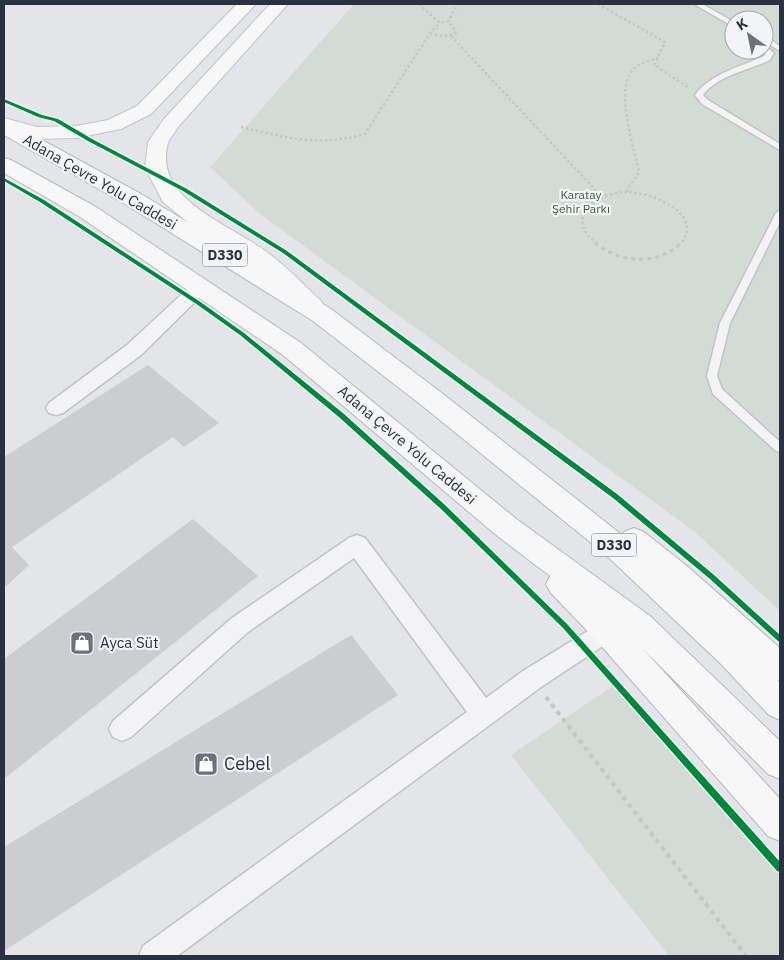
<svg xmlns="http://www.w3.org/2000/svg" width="784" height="960" viewBox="0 0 784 960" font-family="'IBM Plex Sans',sans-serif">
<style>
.green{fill:#d4dbd4;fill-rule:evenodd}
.building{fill:#cccdd0}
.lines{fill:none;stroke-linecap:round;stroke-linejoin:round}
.service-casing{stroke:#c2c3c6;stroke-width:3}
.minor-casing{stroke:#c2c3c6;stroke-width:3}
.secondary-casing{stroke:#c2c3c6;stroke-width:2}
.trunk-casing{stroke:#b6b8bc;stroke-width:2}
.path-far2{stroke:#c5c6ca;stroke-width:2.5;stroke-dasharray:2.5 2.5;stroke-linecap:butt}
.path-far1{stroke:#c5c6ca;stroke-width:3;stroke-dasharray:4 4;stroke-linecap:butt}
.path{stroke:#c5c6ca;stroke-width:4;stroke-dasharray:4.5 4.5;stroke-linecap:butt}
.service{fill:#f3f3f5;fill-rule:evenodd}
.minor{fill:#f3f3f5;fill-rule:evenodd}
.secondary{fill:#f7f7f7;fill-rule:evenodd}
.trunk{fill:#f7f7f7;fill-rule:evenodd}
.cycleway-casing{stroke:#f2f4f7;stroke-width:3}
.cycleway{fill:#00873e;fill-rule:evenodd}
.labels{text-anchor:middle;stroke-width:4.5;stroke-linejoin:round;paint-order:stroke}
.far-park-label{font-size:12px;fill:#3d5b3a;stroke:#f2f4f7}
.shield{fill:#f2f4f7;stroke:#676c78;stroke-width:1}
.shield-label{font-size:14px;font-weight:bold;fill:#2b3141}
.street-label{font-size:15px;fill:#2b3141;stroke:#f2f4f7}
.poi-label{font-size:15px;fill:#2b3141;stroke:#f2f4f7;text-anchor:start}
.near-poi-label{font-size:18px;fill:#2b3141;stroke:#f2f4f7;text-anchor:start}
</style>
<rect width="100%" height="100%" fill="#e4e5e8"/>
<g class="green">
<path d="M354,4H780V611L695,532L260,214L210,167ZM734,20H764V50H734Z"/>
<path d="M614,685L780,873V956H669L511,755Z"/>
</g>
<g class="building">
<path d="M148,365L219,423L184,447L173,437L12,547L29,565L4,588V457Z"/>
<path d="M193,519L258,576L4,779V659Z"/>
<path d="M351,635L398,695L4,951V847Z"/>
</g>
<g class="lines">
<g class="service-casing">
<g id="service">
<path d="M694,4H702L734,22V27Z"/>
<path d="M764,36L780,46V51L764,41Z"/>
<path d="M764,45L774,53L770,60C749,70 718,75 703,95L708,100L780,144V150L702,104L695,95C711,73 741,67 764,56L766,53L763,50Z"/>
<path d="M780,210V222L730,323L717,376L722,389L780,442V452L776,451L713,394L707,376L720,323L776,213Z"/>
</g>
</g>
<g class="minor-casing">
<g id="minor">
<path d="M201,280L207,282L210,286L207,290L141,355L63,413L56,415L49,413L46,408L49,403L127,345L195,282Z"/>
<path d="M357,535L365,538L486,698L523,671L599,624L607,621L615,624L619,631L615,638L541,687L177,956H139L143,946L467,712L354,558L248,632L131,737L122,741L113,737L109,729L113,721L232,618L349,538Z"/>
</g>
</g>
<g class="secondary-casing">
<g id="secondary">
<path d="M237,4H256L151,114L121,129L76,138L36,139L4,130V118L37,127L76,126L108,120L137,106Z"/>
<path d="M270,4H288L178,127C175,132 170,138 168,143C152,201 233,225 268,253C287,267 304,285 321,301L325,307L321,313L313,315L305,313L251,262L191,225L163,202L145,168L148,142L164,119Z"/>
</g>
</g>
<g class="trunk-casing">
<g id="trunk">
<path d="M4,121L11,123L141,194L331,309L443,394L622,535L624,532L634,528L644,532L688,567L780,648V681L777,680L780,683V720L769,715L721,664L606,555L425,408L313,321L125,204L4,135Z"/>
<path d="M4,158L11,160L96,207L301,343L515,518L650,616L780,741V779L768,774L643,649L780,799V841L768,836L596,640L551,593L546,584L550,576L495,534L283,355L80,217L4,173Z"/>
</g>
</g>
<g class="path-far2">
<path d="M419,4L440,23L448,21L458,4"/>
<path d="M598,4L665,42L654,65L688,87"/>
<path d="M430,33C439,36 448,38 456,32L448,21"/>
<path d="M451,36L601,196"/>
<path d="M241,127C287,138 318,147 365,134L430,33L440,23"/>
<path d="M627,192C629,183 637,179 639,170C633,147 618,96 629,75C635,64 647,61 658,58"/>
<path d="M597,244C583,232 580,226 584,209C596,199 610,193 626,192C649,191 707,214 680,244"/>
</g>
<path class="path-far1" d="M595,243C619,263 659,266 681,243"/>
<path class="path" d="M546,697L746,956"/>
<use href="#service" class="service"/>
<use href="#minor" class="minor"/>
<use href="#secondary" class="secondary"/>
<use href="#trunk" class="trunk"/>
<g class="cycleway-casing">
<g id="cycleway">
<path d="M4,99L42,115L58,119L92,139L187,189L287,251L617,494L714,575L780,635V642L778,641L710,579L613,498L283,253L183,191L88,141L54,121L38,117L4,102Z"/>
<path d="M4,178L44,200L199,301L244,333L344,414L445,505L567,624L780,862V872L777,871L563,628L441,509L340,418L240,335L195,303L40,202L4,181Z"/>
</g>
</g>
<use href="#cycleway" class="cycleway"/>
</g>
<defs>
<g id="shop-square" transform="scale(1.25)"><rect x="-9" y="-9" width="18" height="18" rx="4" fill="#6c707b" stroke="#f2f4f7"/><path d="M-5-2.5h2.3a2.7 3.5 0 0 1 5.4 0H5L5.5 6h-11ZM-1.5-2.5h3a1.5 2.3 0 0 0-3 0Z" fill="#fff"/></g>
</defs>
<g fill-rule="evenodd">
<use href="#shop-square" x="82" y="643"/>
<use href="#shop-square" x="206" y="764"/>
</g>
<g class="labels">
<g class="far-park-label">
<text x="581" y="199">Karatay<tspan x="581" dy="14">Şehir Parkı</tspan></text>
</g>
<g class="shield">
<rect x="202.5" y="243.5" width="45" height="23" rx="4"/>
<rect x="591.5" y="533.5" width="45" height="23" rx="4"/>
</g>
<g class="shield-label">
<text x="225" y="260">D330</text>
<text x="614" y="550">D330</text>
</g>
<g class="street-label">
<text transform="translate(100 182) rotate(30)" y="5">Adana Çevre Yolu Caddesi</text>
<text transform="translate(407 445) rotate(40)" y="5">Adana Çevre Yolu Caddesi</text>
</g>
<g class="poi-label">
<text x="100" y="648">Ayca Süt</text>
</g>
<g class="near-poi-label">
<text x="224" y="770">Cebel</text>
</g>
</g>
<rect width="784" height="960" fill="none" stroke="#2b3141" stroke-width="10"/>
<g transform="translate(749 35) rotate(327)"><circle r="24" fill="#f2f4f7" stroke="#a2a6ae"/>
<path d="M0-4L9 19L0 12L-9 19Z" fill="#6c707b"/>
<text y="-8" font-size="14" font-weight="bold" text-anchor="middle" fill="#2b3141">K</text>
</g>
</svg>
